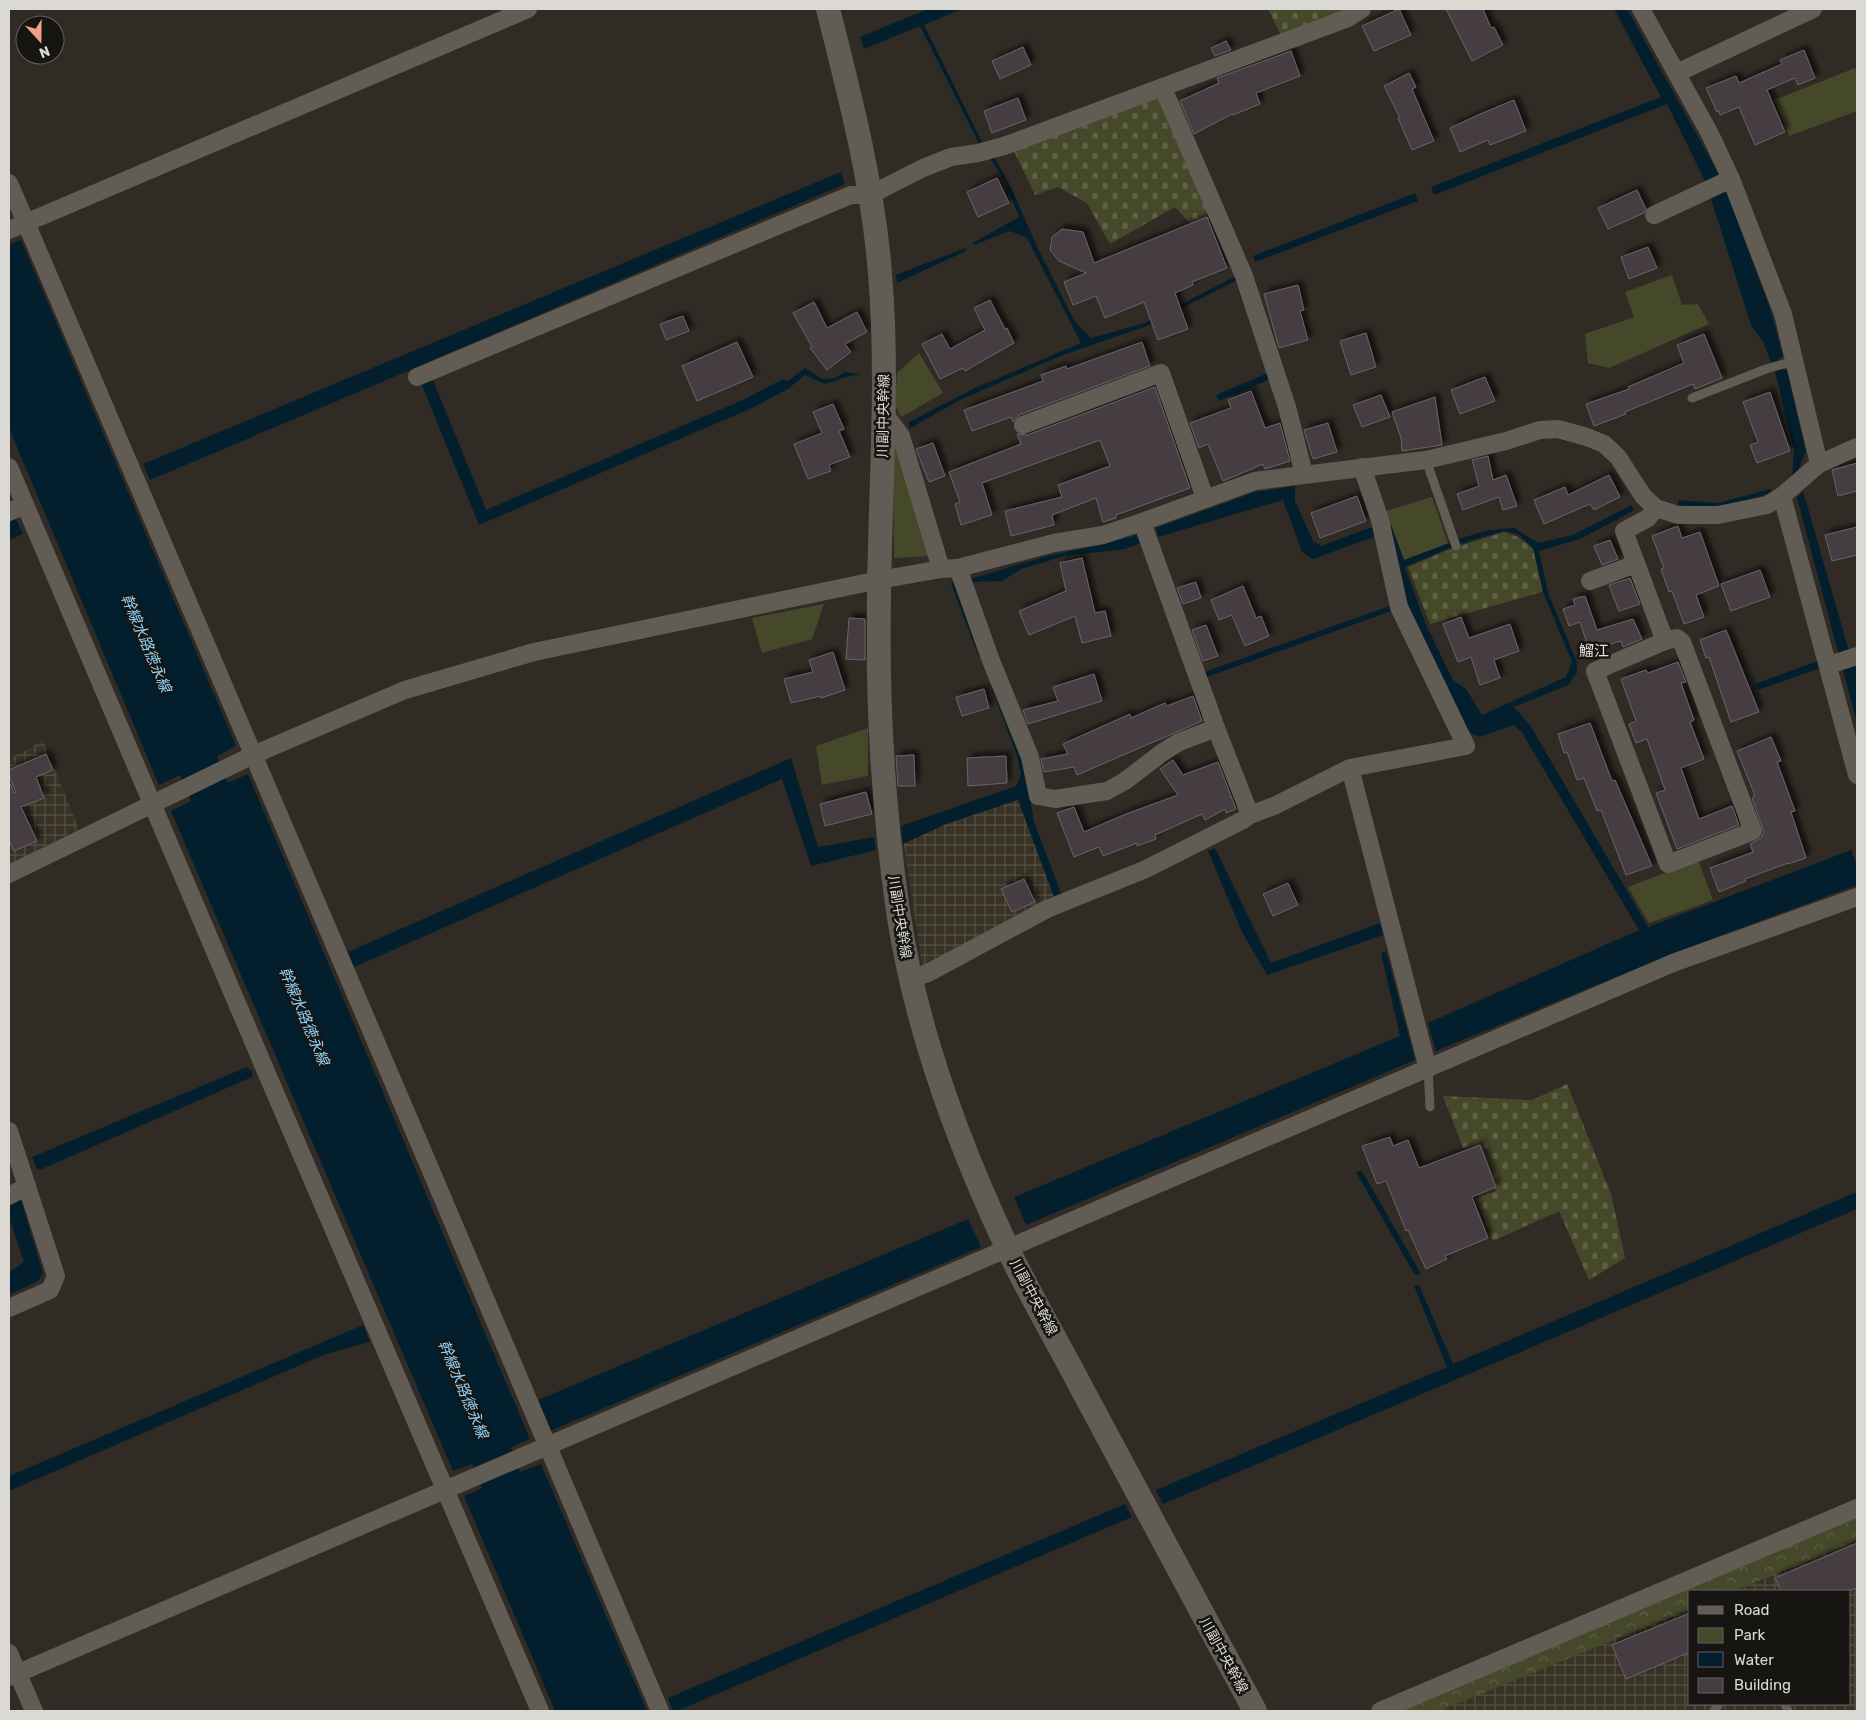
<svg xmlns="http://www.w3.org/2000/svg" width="1866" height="1720" viewBox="0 0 1866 1720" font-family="Rubik,'Noto Sans JP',sans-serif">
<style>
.industrial{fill:url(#industrial-grid);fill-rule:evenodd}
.green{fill:#46482a}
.forest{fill:url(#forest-crowns)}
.cemetery{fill:url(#cemetery-stones)}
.water{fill:#031f2d}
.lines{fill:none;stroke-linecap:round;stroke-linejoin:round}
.stream{stroke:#031f2d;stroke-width:5.5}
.building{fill:#453d42;stroke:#6b6268;filter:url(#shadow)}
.lane{stroke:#615d54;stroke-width:9}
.street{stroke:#615d54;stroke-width:18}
.secondary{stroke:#615d54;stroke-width:24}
.labels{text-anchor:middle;stroke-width:5;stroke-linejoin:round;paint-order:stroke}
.street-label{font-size:14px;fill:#dbd9d4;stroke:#171512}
.water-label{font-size:15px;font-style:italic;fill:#8ed0f5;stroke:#171512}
.neighbourhood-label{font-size:15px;fill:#e4dfd5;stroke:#171512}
</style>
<defs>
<pattern id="industrial-grid" width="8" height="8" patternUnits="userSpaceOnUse" patternTransform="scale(1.25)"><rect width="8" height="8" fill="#393325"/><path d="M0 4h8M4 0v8" fill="none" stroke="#555044"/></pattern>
<pattern id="forest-crowns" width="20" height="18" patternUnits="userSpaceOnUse" patternTransform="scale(1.25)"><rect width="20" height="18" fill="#46482a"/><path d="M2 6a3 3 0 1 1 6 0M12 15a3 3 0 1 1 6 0" fill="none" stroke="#606248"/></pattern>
<pattern id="cemetery-stones" width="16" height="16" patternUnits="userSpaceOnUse" patternTransform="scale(1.25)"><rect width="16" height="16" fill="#46482a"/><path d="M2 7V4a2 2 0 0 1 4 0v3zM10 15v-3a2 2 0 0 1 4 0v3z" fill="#606248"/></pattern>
<filter id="shadow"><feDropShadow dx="4.5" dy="-4.5" stdDeviation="2.5" flood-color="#0009"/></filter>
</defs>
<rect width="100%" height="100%" fill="#302c25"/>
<g class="industrial">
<path d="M43,741L79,829L9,864V759Z"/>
<path d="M1019,793L1059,897L923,970L902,831Z"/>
<path d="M1857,1517V1711H1396ZM1690,1591H1850V1704H1690Z"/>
</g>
<g class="green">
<path d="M1855,68L1857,76V111L1789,136L1774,100Z"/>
<path d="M1672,275L1682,305L1698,304L1709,324L1609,368L1588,363L1585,334L1634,317L1625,292Z"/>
<path d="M919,353L943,393L901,417L895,405L897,373Z"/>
<path d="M900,446L930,556L894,558L893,449Z"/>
<path d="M1432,497L1448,543L1404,560L1391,525H1387L1383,512Z"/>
<path d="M824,604L812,639L762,653L752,618Z"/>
<path d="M868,728V776L822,785L816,746Z"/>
<path d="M1698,860L1713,900L1649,923L1628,887Z"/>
</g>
<path class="forest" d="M1857,1517V1541L1734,1591H1690V1609L1439,1711H1396Z"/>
<g class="cemetery">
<path d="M1268,9H1350L1282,37Z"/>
<path d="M1161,94L1214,219L1190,223L1175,207L1110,244L1087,203L1058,187L1035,195L1013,149Z"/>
<path d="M1504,532L1518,537L1537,552L1545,591L1430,624L1408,567L1450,549Z"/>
<path d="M1567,1084L1611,1194L1625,1258L1589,1280L1559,1211L1493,1241L1475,1199L1496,1191L1477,1146L1463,1148L1443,1096L1532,1100Z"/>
</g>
<g class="water">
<path d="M928,9H962L924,25L983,144H979L920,26L864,49L860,37Z"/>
<path d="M1614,9H1627L1722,180L1770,308L1783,356L1777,361L1771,362L1763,342L1751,325L1706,183L1667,104L1434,195L1431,187L1661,97Z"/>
<path d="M993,155L1011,188L1039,251L1075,322L1091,338L1145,323L1234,277L1237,280L1147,326L1063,355L960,400L909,429V422L977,387L1081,343L1027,238L1010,231L974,245L973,243L1019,217L1005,182L989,156Z"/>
<path d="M841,172L845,184L426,363L486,510L745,399L783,379L788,381L805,368L822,379L836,378L845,372L860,374L843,378L826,384L805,375L788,389L750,409L479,525L415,368L150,480L143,464Z"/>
<path d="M1415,193L1418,201L1255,262L1253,256Z"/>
<path d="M21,240L236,746L217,756L228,783L248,774L530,1439L511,1447L520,1472L541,1464L647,1711H555L464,1496L482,1488L472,1464L453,1471L171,811L191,801L180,775L159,785L9,428V245Z"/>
<path d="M965,248L966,251L897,283L896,275Z"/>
<path d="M1780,369L1787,370L1806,452L1796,475L1792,478L1794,450L1775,371Z"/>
<path d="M1270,372L1273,378L1219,401L1216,395Z"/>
<path d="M1295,486V501L1313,541L1321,546L1375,526L1376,536L1313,559L1302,552L1283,500L1158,537L1156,528L1255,492Z"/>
<path d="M1771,489V493L1717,509L1678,505V500L1718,503Z"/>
<path d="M1803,491L1853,665L1857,667V723L1797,498Z"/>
<path d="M1632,505L1633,511L1580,539L1539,551L1548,593L1577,662V673L1568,685L1514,707L1530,725L1648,927L1851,850L1857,866V885L1676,952L1436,1051L1428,1023L1639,930L1521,731L1513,725L1480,737L1469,733L1407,603L1387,525H1391L1404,560L1450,543L1452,547L1405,567L1426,625L1453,680L1466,689L1482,715L1566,677L1572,662L1543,592L1533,548L1518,534L1504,531L1460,544L1458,539L1489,530L1514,528L1538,543L1573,535Z"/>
<path d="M16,519L23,534L9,540V522Z"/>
<path d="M1140,534L1143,542L1125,549L1065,556L1021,569L1002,581L971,582L970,579L1051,555L1101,545Z"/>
<path d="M957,581L984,655L979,657L951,584Z"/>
<path d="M1818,661L1820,668L1758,690L1755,684Z"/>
<path d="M999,688L1023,755L1034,822L1061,893L1054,897L1018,800L946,824L903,844L901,826L1016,786L1021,775L1016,753L992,689Z"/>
<path d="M791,758L818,847L874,837L876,850L811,866L782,779L354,967L348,952Z"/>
<path d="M1215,848L1271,963L1380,923L1383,935L1267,975L1242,932L1208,851Z"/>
<path d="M1386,951L1415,1060L1026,1225L1014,1197L1400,1036L1381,953Z"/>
<path d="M247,1067L252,1071V1077L42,1169H37L32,1157Z"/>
<path d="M1362,1171L1421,1274L1415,1275L1356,1172Z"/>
<path d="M1857,1192V1209L1163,1504L1156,1490L1447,1367L1414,1286L1419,1285L1453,1364Z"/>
<path d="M21,1200L43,1273L38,1281L9,1295V1272L24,1262L9,1217V1203Z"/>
<path d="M968,1219L981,1247L550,1431L538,1400Z"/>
<path d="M363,1325L370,1342L326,1354L9,1491V1476Z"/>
<path d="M1125,1504L1132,1517L677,1711H673L668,1698Z"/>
</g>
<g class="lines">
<path class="stream" d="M1207,674L1389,609"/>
</g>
<g class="building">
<path d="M1399,9L1411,35L1374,51L1362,26Z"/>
<path d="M1446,9H1483L1491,28L1494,27L1503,45L1472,61Z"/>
<path d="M1226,41L1231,50L1215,56L1211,48Z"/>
<path d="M1023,47L1031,65L1000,79L992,61Z"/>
<path d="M1804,50L1815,78L1798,85L1795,78L1767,90L1785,132L1755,145L1739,107L1720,115L1719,111L1717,112L1706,88L1736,76L1739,83L1782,64L1780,60Z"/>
<path d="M1291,51L1300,76L1256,93L1260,104L1233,115L1232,114L1194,134L1180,101L1219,83L1217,78Z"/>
<path d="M1409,73L1416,87L1412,89L1434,141L1412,150L1398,118H1400L1384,86Z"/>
<path d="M1018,98L1026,120L992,133L984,111Z"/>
<path d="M1514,100L1526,131L1490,145L1488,140L1460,152L1450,128L1478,115Z"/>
<path d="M997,178L1009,203L978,217L967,192Z"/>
<path d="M1637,190L1646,209L1644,213L1608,229L1598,208Z"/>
<path d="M1207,217L1227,268L1192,282L1193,285L1175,293L1188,329L1158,340L1144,302L1105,318L1096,296L1073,305L1064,282L1086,273L1059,261L1050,250L1052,237L1062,229L1083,232L1094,263Z"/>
<path d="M1648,247L1657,268L1629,279L1621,257Z"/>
<path d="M1298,285L1304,310L1300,311L1308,340L1279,348L1264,294Z"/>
<path d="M990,300L1005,329L1007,328L1014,343L965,371L963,368L940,379L922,344L942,334L950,349L985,330L974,308Z"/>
<path d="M814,302L827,328L857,312L867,332L845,344L851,352L827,370L810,348L812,347L793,313Z"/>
<path d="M683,316L689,331L666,340L660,324Z"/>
<path d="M1366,333L1376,367L1351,375L1340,341Z"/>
<path d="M1704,334L1722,378L1695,389L1693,384L1625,412L1626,414L1594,426L1586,404L1629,389L1628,387L1684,363L1677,345Z"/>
<path d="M737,342L753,377L697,401L682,366Z"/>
<path d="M1142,342L1150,366L1019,415L1013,422L1011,417L972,431L964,410L1043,381L1041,375L1066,366L1067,369Z"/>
<path d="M1485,377L1495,401L1460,414L1451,390Z"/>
<path d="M1155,387L1190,488L1116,515V518L1103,522L1096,498L1052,515L1054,525L1011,536L1005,511L1062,497L1058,485L1110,466L1100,440L982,483L992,515L961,525L955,504L960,502L949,472L1021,444L1017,434L1027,435Z"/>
<path d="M1251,391L1265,428L1280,423L1290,461L1265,469L1263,464L1223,481L1208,444L1199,448L1190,423L1231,408L1228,400Z"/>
<path d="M1770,392L1790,451L1757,463L1750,445L1758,442L1743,402Z"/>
<path d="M1381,395L1390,417L1362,427L1353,405Z"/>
<path d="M1435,397L1442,445L1402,451L1401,438L1392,412Z"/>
<path d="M833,404L844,429L839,431L850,457L829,465L831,471L808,479L794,444L822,433L813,412Z"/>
<path d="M1328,423L1337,452L1313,459L1304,430Z"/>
<path d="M933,443L945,476L929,482L916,449Z"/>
<path d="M1488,456L1493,480L1506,475L1517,506L1503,510L1499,497L1463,510L1457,494L1479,486L1472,460Z"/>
<path d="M1857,463V491L1838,496L1832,470Z"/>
<path d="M1609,475L1620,497L1594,510L1590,504L1544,524L1534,500L1565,487L1568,495Z"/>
<path d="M1357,496L1366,521L1320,538L1311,513Z"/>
<path d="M1678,526L1682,538L1700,532L1719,586L1696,595L1704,617L1684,624L1672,591L1669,592L1661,569L1664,568L1652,536Z"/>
<path d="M1857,527V555L1832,561L1825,535Z"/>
<path d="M1610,540L1618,559L1602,565L1594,546Z"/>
<path d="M1082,558L1095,613L1105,611L1111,636L1082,643L1075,616L1029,635L1019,611L1066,591L1060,563Z"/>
<path d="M1760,570L1770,597L1731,611L1721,584Z"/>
<path d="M1630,578L1640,604L1619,611L1609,585Z"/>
<path d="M1196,582L1201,598L1183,604L1177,588Z"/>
<path d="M1243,586L1256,618L1261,616L1269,636L1245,646L1232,615L1219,620L1211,600Z"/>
<path d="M1585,596L1597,630L1633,619L1642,639L1623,647L1621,641L1589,650L1580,622L1569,626L1563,609L1575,605L1573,599Z"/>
<path d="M1461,617L1469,638L1510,624L1519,651L1494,660L1500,678L1480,685L1471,657L1458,662L1443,624Z"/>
<path d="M849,618L865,619V660L846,659Z"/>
<path d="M1206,625L1218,656L1203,661L1192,630Z"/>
<path d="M1726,630L1759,712L1731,722L1709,657L1706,658L1700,640Z"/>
<path d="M833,652L845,690L821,698V696L791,703L784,679L813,672L809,660Z"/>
<path d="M1678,662L1686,682L1681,683L1694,720L1690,722L1704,759L1681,768L1699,819L1732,806L1739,825L1677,849L1656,793L1665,790L1647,739L1636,743L1629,724L1636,721L1621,679L1646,670L1648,673Z"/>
<path d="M1094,674L1102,701L1028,724L1023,710L1058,701L1053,687Z"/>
<path d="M984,689L989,708L962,716L956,697Z"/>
<path d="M1193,696L1202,721L1077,775L1074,767L1044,772L1041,759L1068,754L1063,744L1130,714L1131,718L1165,703L1167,706Z"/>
<path d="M1590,723L1612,781L1615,780L1652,866L1626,875L1601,810L1597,811L1584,778L1577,780L1567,752L1564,753L1558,734Z"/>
<path d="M1771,737L1781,761L1777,762L1795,811L1791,812L1806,858L1788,864V863L1745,879L1746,881L1719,892L1710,868L1753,852L1750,844L1761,838L1764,832L1752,798L1754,797V793L1737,751Z"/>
<path d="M46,754L53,770L36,777L44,798L21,807L37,841L14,851L9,840V781L14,793L16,792L9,775V770Z"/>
<path d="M914,755L915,786H898L896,756Z"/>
<path d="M1006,756L1007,783L968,786L967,758Z"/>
<path d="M1173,760L1183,775L1218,762L1236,809L1226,813L1225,809L1205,820L1202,814L1155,835L1156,839L1137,846V843L1103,856L1099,847L1074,857L1057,813L1074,807L1084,832L1126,814L1178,795L1160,769Z"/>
<path d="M866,792L872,814L825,826L820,804Z"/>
<path d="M1024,879L1035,902L1012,912L1001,889Z"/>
<path d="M1288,883L1298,905L1273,916L1263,894Z"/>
<path d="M1390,1137L1393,1146L1408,1140L1419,1168L1480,1145L1496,1187L1472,1197L1488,1238L1445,1256L1447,1259L1426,1269L1408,1230L1406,1231L1386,1181L1377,1184L1362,1146Z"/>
<path d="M1857,1543V1588L1849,1591H1781L1775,1578Z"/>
<path d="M1690,1613V1652L1626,1679L1612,1645Z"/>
</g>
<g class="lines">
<g class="lane">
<path d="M1692,398L1766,369L1795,361"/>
<path d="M1426,460L1456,546"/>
<path d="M1428,1069L1430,1107"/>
<path d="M1785,1704L1788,1711"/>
<path d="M1714,1711L1719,1704"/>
</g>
<g class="street">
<path d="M1641,9L1710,134L1731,179L1783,314L1819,464"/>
<path d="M1677,73L1813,9"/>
<path d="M1163,88L1244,276L1287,407L1304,474"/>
<path d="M9,183L432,1173L660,1711"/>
<path d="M1654,215L1731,179"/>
<path d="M9,230L528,9"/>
<path d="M417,377L851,195H870L923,168L951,157L978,153L1004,146L1348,18L1362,9"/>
<path d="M884,413L901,436L941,569"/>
<path d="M1023,425L1161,373L1205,498"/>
<path d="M9,467L270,1081L540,1711"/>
<path d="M1782,496L1857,775"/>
<path d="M1656,508L1648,518L1624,531L1665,641L1677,638L1682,642L1753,831L1668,864L1595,671L1665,641"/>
<path d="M9,512L25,505"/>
<path d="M1142,522L1216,728L1250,815L1274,806L1350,768L1428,1069"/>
<path d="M958,568L990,658L1030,757L1038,796L1055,799L1107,791L1125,781L1163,752L1179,742L1216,728"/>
<path d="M1590,581L1636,564"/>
<path d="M1829,665L1857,656"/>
<path d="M1350,768L1466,746L1399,607L1380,520L1362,467"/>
<path d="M9,874L253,755L405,690L534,652L879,580L941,569L958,568L1054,543L1103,535L1142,522L1255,481L1426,460L1506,441L1540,430L1558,429L1587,437L1604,444L1618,457L1643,496L1656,508L1678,515H1718L1767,505L1782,496L1819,464L1857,447"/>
<path d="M911,979L928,973L1047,909L1146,869L1243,820L1250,815"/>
<path d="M9,1131L56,1276L50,1290L9,1308"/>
<path d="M9,1196L27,1186"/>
<path d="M9,1653L34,1711"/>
<path d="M9,1677L1673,963L1857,897"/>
<path d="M1380,1711L1857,1508"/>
</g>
<path class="secondary" d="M828,9C850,96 873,184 880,273C889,381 880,489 879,597C877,701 883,807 898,911C915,1026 956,1138 1005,1243C1028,1292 1056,1339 1081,1387C1138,1495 1197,1603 1255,1711"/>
</g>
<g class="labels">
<g class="street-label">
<text transform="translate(883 416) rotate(-89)" y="5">川副中央幹線</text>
<text transform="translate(900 917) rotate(81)" y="5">川副中央幹線</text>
<text transform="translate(1034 1297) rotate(62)" y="5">川副中央幹線</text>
<text transform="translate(1224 1655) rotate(61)" y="5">川副中央幹線</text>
</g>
<g class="water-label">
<text transform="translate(146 643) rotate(67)" y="5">幹線水路徳永線</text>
<text transform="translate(304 1016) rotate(67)" y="5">幹線水路徳永線</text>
<text transform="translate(463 1389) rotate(67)" y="5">幹線水路徳永線</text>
</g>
<g class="neighbourhood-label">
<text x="1594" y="656">鰡江</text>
</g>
</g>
<rect width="1866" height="1720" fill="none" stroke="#dbd9d4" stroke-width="20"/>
<rect x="1688" y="1590" width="162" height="115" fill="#171512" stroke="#656360"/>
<rect x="1698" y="1606" width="25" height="8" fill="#615d54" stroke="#656360"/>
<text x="1734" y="1615" font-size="15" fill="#dbd9d4">Road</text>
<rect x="1698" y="1628" width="25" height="15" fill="#46482a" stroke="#656360"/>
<text x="1734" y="1640" font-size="15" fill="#dbd9d4">Park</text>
<rect x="1698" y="1652" width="25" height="15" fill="#031f2d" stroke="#656360"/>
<text x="1734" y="1665" font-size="15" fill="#dbd9d4">Water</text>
<rect x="1698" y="1678" width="25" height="15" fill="#453d42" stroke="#656360"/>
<text x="1734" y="1690" font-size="15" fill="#dbd9d4">Building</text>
<g transform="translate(40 40) rotate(159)"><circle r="24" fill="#171512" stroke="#656360"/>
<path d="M0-4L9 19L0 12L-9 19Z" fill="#f49d8d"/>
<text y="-8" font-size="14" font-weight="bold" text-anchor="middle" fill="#dbd9d4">N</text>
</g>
</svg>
